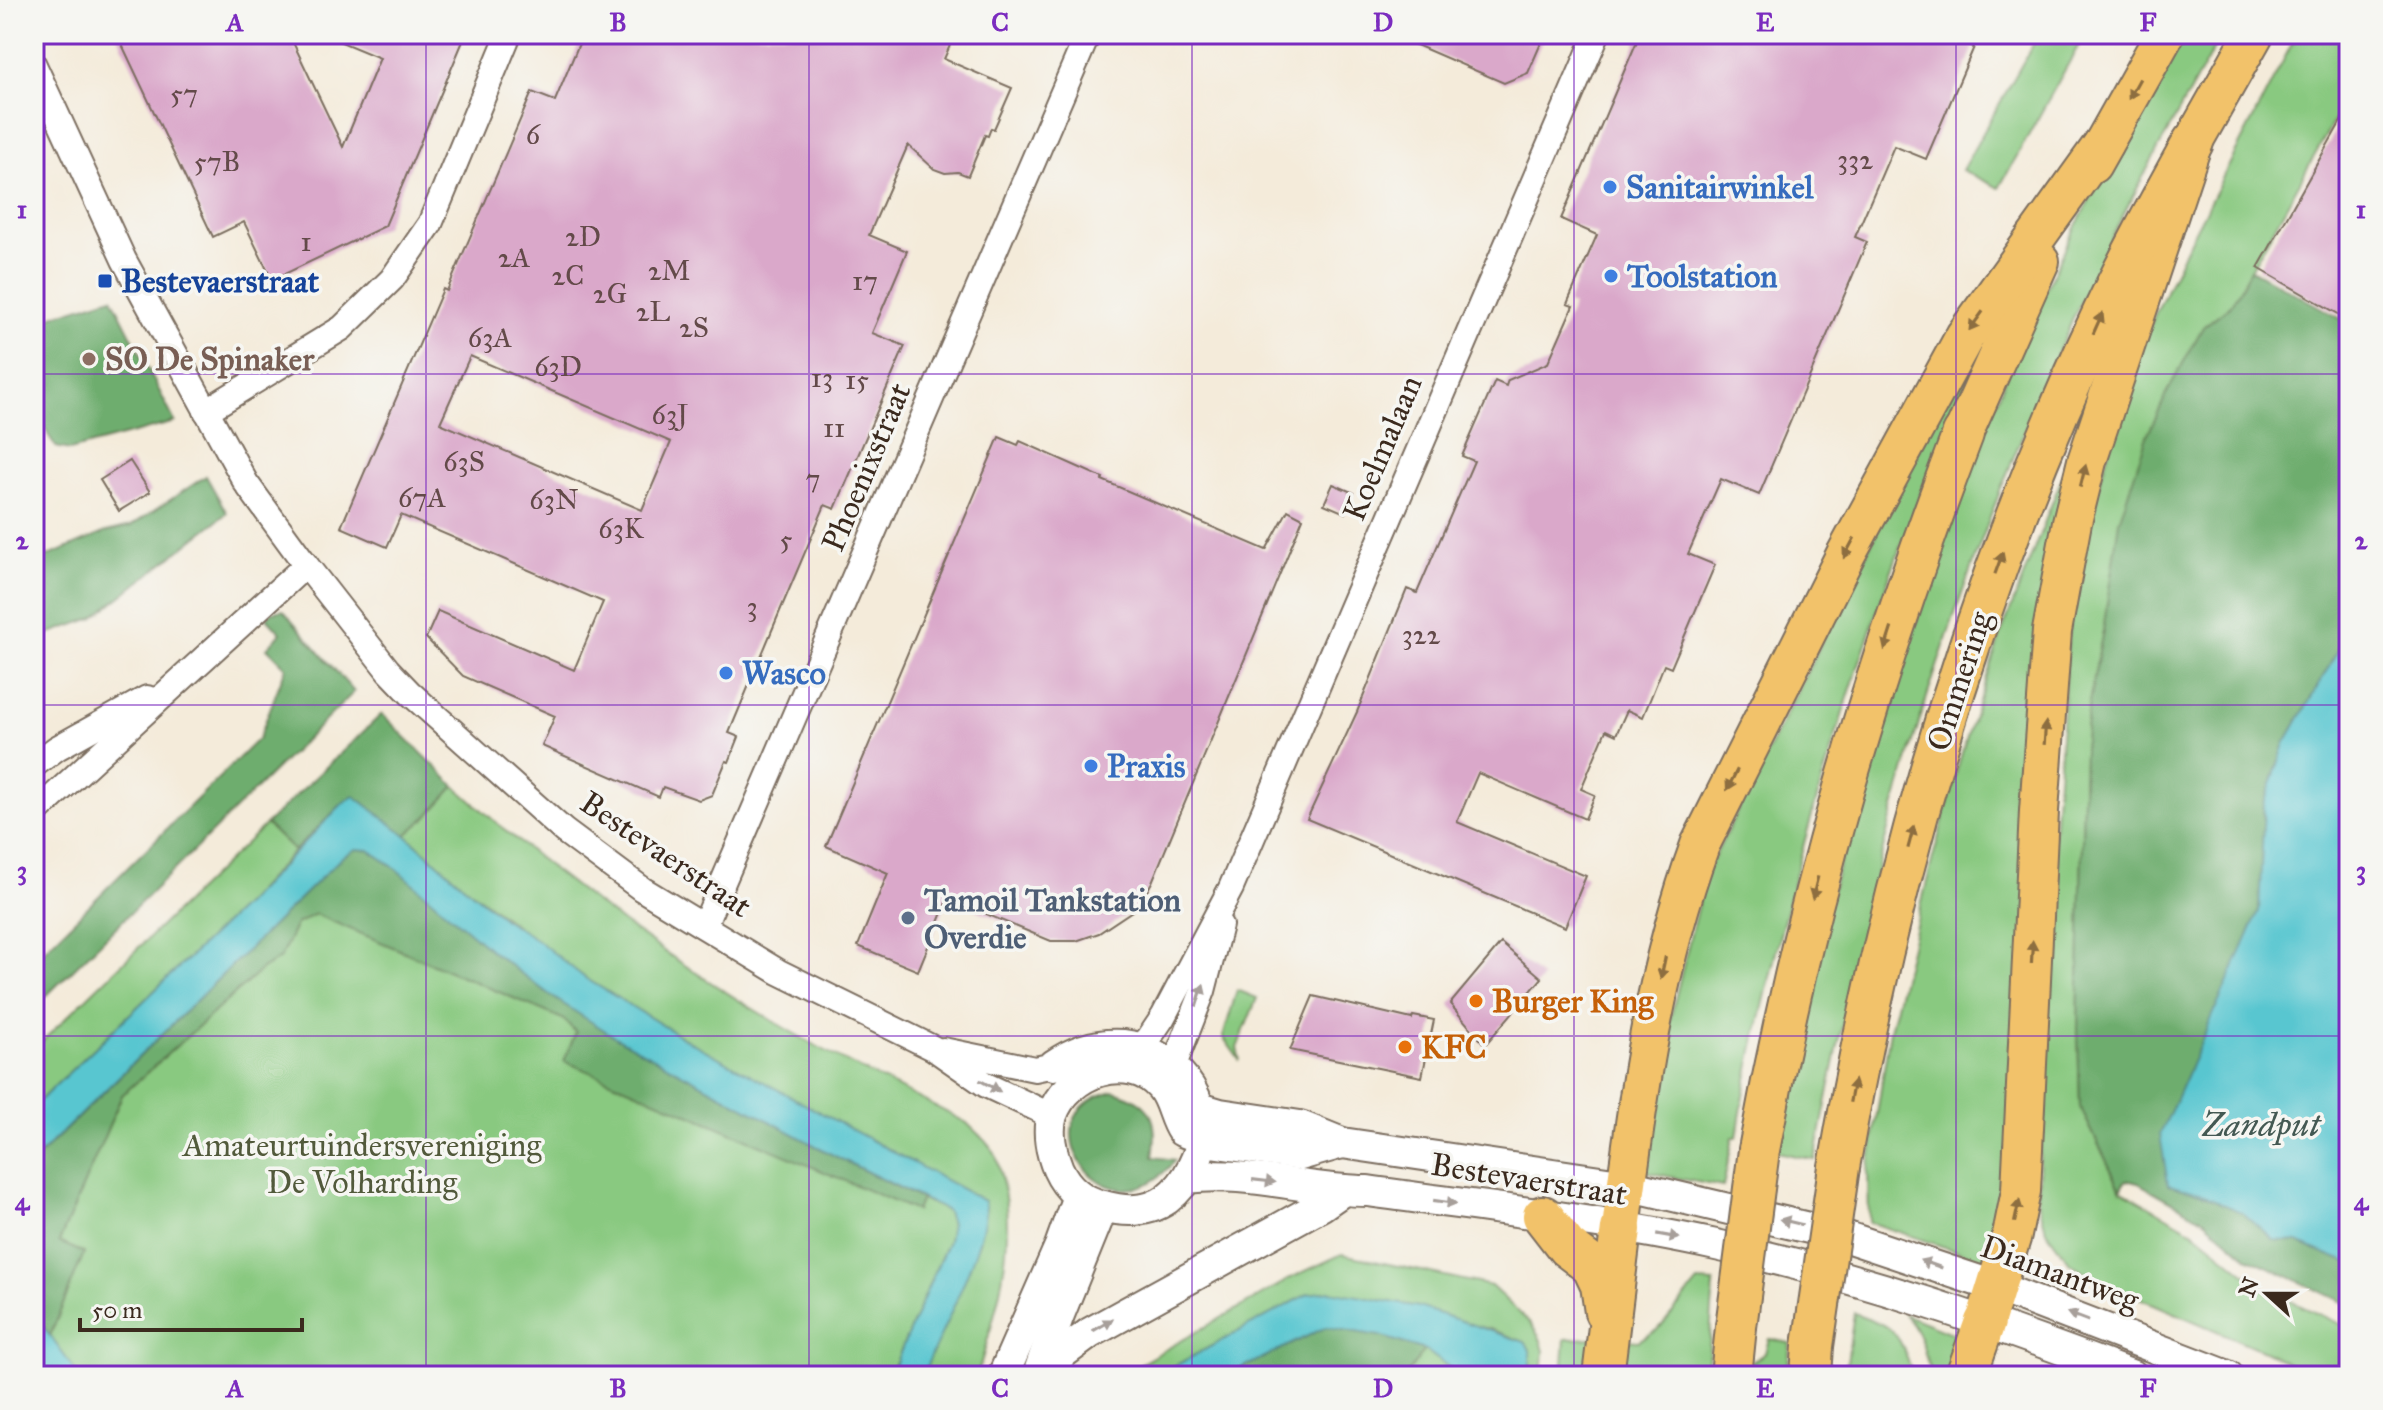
<svg xmlns="http://www.w3.org/2000/svg" width="2383" height="1410" viewBox="0 0 2383 1410" font-family="'IM FELL Great Primer',serif">
<style>
.green{fill:#89c980;stroke:#627a4f;stroke-width:2}
.forest{fill:#6ead6e;stroke:#546c46;stroke-width:2}
.water{fill:#59c6d0;stroke:#4a7877;stroke-width:2}
.building{fill:#daa8ca;fill-rule:evenodd}
.lines{fill:none;stroke-linecap:round;stroke-linejoin:round}
.minor-casing{stroke:#7c6e60;stroke-width:28}
.tertiary-casing{stroke:#7c6e60;stroke-width:34}
.primary-casing{stroke:#7c6e60;stroke-width:42}
.trunk-casing{stroke:#7c6e60;stroke-width:44}
.minor{stroke:#fff;stroke-width:24}
.tertiary{stroke:#fff;stroke-width:30}
.primary{stroke:#f2c26a;stroke-width:38}
.trunk{stroke:#f2c26a;stroke-width:40}
.trunk-bridge-casing{stroke:#7c6e60;stroke-width:44;stroke-linecap:butt}
.trunk-bridge{stroke:#f2c26a;stroke-width:40}
.oneway{fill:#8d6e40}
.oneway2{fill:#a79f9a}
.grid{fill:none;stroke:#7b2cbf;stroke-width:2;stroke-opacity:0.55}
.shop-dot{fill:#3f7fe0;stroke:#f6f6f2;stroke-width:3}
.transit-dot{fill:#1a4fb4;stroke:#f6f6f2;stroke-width:3}
.education-dot{fill:#8d6e63;stroke:#f6f6f2;stroke-width:3}
.service-dot{fill:#5c6f8a;stroke:#f6f6f2;stroke-width:3}
.food-dot{fill:#e8710a;stroke:#f6f6f2;stroke-width:3}
.labels{text-anchor:middle;stroke-width:7;stroke-linejoin:round;paint-order:stroke}
.number-label{font-size:28px;fill:#634a49}
.shop-label{font-size:32px;font-weight:bold;fill:#366cbe;stroke:#f6f6f2;text-anchor:start}
.transit-label{font-size:32px;font-weight:bold;fill:#164399;stroke:#f6f6f2;text-anchor:start}
.education-label{font-size:32px;font-weight:bold;fill:#785e54;stroke:#f6f6f2;text-anchor:start}
.street-label{font-size:32px;fill:#3b2a1e;stroke:#f6f6f2}
.service-label{font-size:32px;font-weight:bold;fill:#4e5e75;stroke:#f6f6f2;text-anchor:start}
.food-label{font-size:32px;font-weight:bold;fill:#c56008;stroke:#f6f6f2;text-anchor:start}
.park-label{font-size:32px;fill:#525a3b;stroke:#f6f6f2}
.water-label{font-size:34px;font-style:italic;fill:#445953;stroke:#f6f6f2}
.neatline{fill:none;stroke:#7b2cbf;stroke-width:3}
.grid-label{font-size:26px;text-anchor:middle;font-weight:bold;fill:#7b2cbf}
</style>
<rect width="100%" height="100%" fill="#f6f6f2"/>
<filter id="ink" filterUnits="userSpaceOnUse"><feTurbulence type="fractalNoise" baseFrequency=".0125" numOctaves="2"/><feDisplacementMap in="SourceGraphic" scale="16" xChannelSelector="R" yChannelSelector="G"/><feConvolveMatrix kernelMatrix="1 2 1 2 8 2 1 2 1" color-interpolation-filters="sRGB"/></filter>
<filter id="wash" filterUnits="userSpaceOnUse"><feTurbulence type="fractalNoise" baseFrequency=".006" numOctaves="4" result="noise"/><feDisplacementMap in="SourceGraphic" scale="32" xChannelSelector="R" yChannelSelector="G"/><feGaussianBlur stdDeviation="1.8" result="paint"/><feColorMatrix in="noise" values="0 0 0 0 0 0 0 0 0 0 0 0 0 0 0 0 0 1.4 0 .05"/><feComposite in="paint" operator="in"/></filter>
<g filter="url(#wash)">
<rect width="100%" height="100%" fill="#f4ebda"/>
<g class="green">
<path d="M2039,34H2085L1999,188L1962,170Z"/>
<path d="M2179,34H2222C2171,125 2119,217 2076,312C2009,458 1952,611 1906,765C1868,895 1841,1027 1815,1160L1777,1152L1831,894L1866,770L1964,481L2015,356L2068,242L2122,135Z"/>
<path d="M2297,34H2349V94L2231,305L2203,327L2103,631L2089,703L2084,749L2078,1032L2080,1107L2121,1190L2193,1231L2266,1290L2349,1328V1376H2314L2264,1351L2107,1284L2070,1263L2046,1230L2038,1200L2052,862L2073,571L2139,350L2185,250Z"/>
<path d="M1973,340L1982,344C1899,536 1830,732 1780,935C1764,1002 1747,1069 1737,1137H1733L1723,1187L1646,1172L1655,1082L1705,876Z"/>
<path d="M2066,467L2007,1183L1987,1261L1869,1222L1868,1172L1890,1030L1932,861L1962,752L2000,637Z"/>
<path d="M455,786C556,878 666,958 783,1027C843,1063 906,1090 967,1123C976,1133 991,1143 996,1156C999,1163 1000,1173 1002,1180C1017,1246 996,1313 977,1376H922L979,1242L986,1208L690,1042L585,978L464,886L406,835L429,815Z"/>
<path d="M266,824L294,851L246,903L34,1106V1049Z"/>
<path d="M315,914L563,1019L576,1032L565,1061L916,1211L921,1199L947,1211L951,1224L948,1241L890,1376H79L50,1336L84,1253L59,1242L122,1095L262,969L280,958L296,924Z"/>
<path d="M1237,990L1257,998L1237,1048L1240,1061L1223,1037Z"/>
<path d="M1342,1254L1491,1286L1530,1323L1540,1338L1544,1351L1542,1376H1530V1350L1525,1342L1490,1329L1308,1294L1156,1376H1119L1295,1276Z"/>
<path d="M1698,1282L1714,1283L1707,1376H1611L1616,1339L1638,1341L1658,1330Z"/>
<path d="M1854,1313C1902,1330 1896,1332 1914,1376H1845Z"/>
<path d="M1904,1314L1959,1336L1947,1376L1929,1369C1924,1348 1920,1330 1904,1314Z"/>
<path d="M1597,1338L1592,1376H1562L1565,1339Z"/>
<path d="M1769,1339L1790,1343L1787,1376H1748L1749,1364L1765,1353Z"/>
<path d="M1425,1350L1461,1376H1405Z"/>
</g>
<g class="forest">
<path d="M2251,269L2349,323V631L2285,744L2264,804L2259,911L2168,1185L2200,1193L2243,1213L2274,1240L2297,1242L2349,1263V1305L2247,1257L2206,1221L2138,1183L2126,1180L2121,1190L2080,1107L2078,1032L2084,749L2089,703L2103,631L2119,521L2147,436L2171,385L2203,327L2231,305Z"/>
<path d="M112,297L175,422L70,450L56,447C26,405 34,371 34,322Z"/>
<path d="M206,476L227,513L93,618L48,634L34,595V562L106,532L131,526Z"/>
<path d="M283,610L354,692L34,1008V960L259,738L286,667L267,648L281,633L267,618L272,612Z"/>
<path d="M382,714L455,786L429,815L406,835L354,796L344,802L294,851L266,824Z"/>
<path d="M356,849L369,850L395,868L494,953L554,998L615,1037L827,1152L921,1199L916,1211L564,1061L576,1032L563,1019L315,914L296,924L280,958L262,969L122,1095L59,1242L84,1253L50,1336L34,1314V1161L342,857Z"/>
<path d="M1114,1091C1153,1102 1159,1120 1153,1157L1175,1160C1107,1247 1018,1112 1114,1091Z"/>
<path d="M1326,1327L1380,1336L1425,1350L1405,1376H1226Z"/>
</g>
<g class="water">
<path d="M2349,631V1263L2297,1242L2274,1240L2243,1213L2200,1193L2168,1185L2160,1135L2259,911L2264,804L2285,744Z"/>
<path d="M354,796L406,835L464,886L507,921L536,939L585,978L690,1042L984,1201C994,1229 936,1344 922,1376H890L948,1241L951,1224L947,1211L827,1152L615,1037L554,998L494,953L395,868L369,850L356,849L342,857L34,1160V1106L246,903L344,802Z"/>
<path d="M1330,1291L1419,1307L1525,1342L1530,1350V1376H1461L1425,1350L1380,1336L1326,1327L1226,1376H1156L1308,1294Z"/>
<path d="M34,1314L79,1376H34Z"/>
</g>
<g id="blocks">
<g class="building">
<path d="M117,34H289L343,147L380,58L322,34H466L385,226L272,280L244,222L213,237Z"/>
<path d="M583,34H955L944,59L1012,88L994,129L991,128L988,136L985,135L968,176L958,172L945,173L934,169L908,145L869,235L907,251L872,333L905,346L835,509L825,505L780,611L729,733L739,737L729,762L726,761L712,795L699,800L663,787L659,797L542,746L555,716L463,676L426,638L438,611L574,670L603,602L401,515L387,547L341,527L443,289L447,291L532,92L555,101ZM470,356L671,442L642,510L440,423Z"/>
<path d="M1391,34H1545L1528,73L1504,83Z"/>
<path d="M1640,34H1943L1974,47L1926,159L1894,146L1855,237L1867,242L1759,495L1721,479L1688,554L1715,565L1671,668L1664,665L1643,717L1627,710L1616,735L1606,730L1581,789L1595,795L1585,819L1478,773L1457,822L1586,876L1565,927L1307,819L1357,712L1407,589L1417,593L1474,461L1462,456L1495,381L1506,386L1508,380L1548,363L1573,306L1567,304L1597,235L1561,219Z"/>
<path d="M2349,107V320L2258,268Z"/>
<path d="M999,437L1018,445L1020,441L1103,478L1102,480L1266,550L1288,510L1303,518L1152,882L1138,907L1099,933L1076,941H1051L948,898L918,971L858,946L888,873L826,846Z"/>
<path d="M130,461L150,492L119,511L100,480Z"/>
<path d="M1333,484L1354,493L1345,513L1324,504Z"/>
<path d="M1501,943L1542,978L1485,1045L1450,1004Z"/>
<path d="M1313,996L1412,1019L1413,1016L1434,1020L1422,1077L1290,1050Z"/>
</g>
</g>
</g>
<g filter="url(#ink)">
<use href="#blocks" fill-opacity="0" stroke="#7c6e60" stroke-width="2"/>
<g class="lines">
<g class="minor-casing">
<g id="minor">
<path d="M34,65L124,260L246,483L306,565L388,670L410,693L564,831L642,889L779,972L933,1048L986,1085L1052,1116"/>
<path d="M206,411L342,328L392,279L430,224L509,34"/>
<path d="M34,765L57,748L147,698"/>
<path d="M34,814L306,565"/>
<path d="M704,926L1088,34"/>
<path d="M1139,1048L1149,1038L1163,1017L1231,888L1597,34"/>
<path d="M943,1050L1035,1069L1054,1065"/>
<path d="M1173,1068L1203,991L1220,925"/>
</g>
</g>
<g class="tertiary-casing">
<g id="tertiary">
<path d="M1054,1065C1074,1051 1098,1043 1123,1045C1180,1051 1221,1113 1193,1166C1187,1179 1179,1190 1167,1199C1147,1213 1125,1212 1103,1206C1082,1201 1067,1189 1058,1169C1051,1153 1047,1131 1052,1115C1067,1072 1129,1050 1161,1087C1172,1100 1173,1118 1182,1131L1211,1142L1300,1155L1342,1143"/>
<path d="M1200,1108L1220,1114L1300,1126L1342,1143L1627,1185L1847,1237L1997,1287L2228,1376"/>
<path d="M1187,1178C1247,1170 1307,1191 1368,1191C1483,1207 1601,1220 1716,1245C1859,1276 1997,1324 2133,1376"/>
<path d="M1040,1370L1090,1333L1322,1205L1342,1191"/>
<path d="M1039,1372L1058,1317L1103,1206"/>
<path d="M1003,1376L1060,1246L1078,1196"/>
</g>
</g>
<g class="primary-casing">
<g id="primary">
<path d="M2092,164L2165,34"/>
<path d="M1963,434L2040,261"/>
<path d="M1621,1229C1637,1099 1655,968 1700,845L1846,554L1965,336L2103,144"/>
<path d="M1985,1322L2012,1235L2021,1191L2039,811L2052,631L2072,522L2087,461L2193,142L2254,34"/>
</g>
</g>
<g class="trunk-casing">
<g id="trunk">
<path d="M1759,1150C1804,902 1873,670 1963,434"/>
<path d="M1839,1167C1890,873 1975,584 2103,313C2130,255 2162,198 2193,142"/>
<path d="M1543,1216L1567,1247L1592,1266L1601,1285L1605,1312"/>
<path d="M1603,1376L1621,1229"/>
<path d="M1731,1376L1736,1327"/>
<path d="M1811,1376L1813,1346"/>
<path d="M1966,1376L1985,1322"/>
</g>
</g>
<use href="#minor" class="minor"/>
<use href="#tertiary" class="tertiary"/>
<use href="#primary" class="primary"/>
<use href="#trunk" class="trunk"/>
<g class="trunk-bridge-casing">
<g id="trunk-bridge">
<path d="M1736,1327L1759,1150"/>
<path d="M1813,1346L1839,1167"/>
</g>
</g>
<use href="#trunk-bridge" class="trunk-bridge"/>
</g>
<defs><path id="oneway-solid" d="M-6-.8H1V-3.2L6.5 0L1 3.2V.8H-6Z" transform="scale(2)"/></defs>
<g class="oneway">
<use href="#oneway-solid" transform="translate(2134 89) rotate(119)"/>
<use href="#oneway-solid" transform="translate(1976 321) rotate(126)"/>
<use href="#oneway-solid" transform="translate(2098 323) rotate(-66)"/>
<use href="#oneway-solid" transform="translate(2083 476) rotate(-76)"/>
<use href="#oneway-solid" transform="translate(1849 548) rotate(118)"/>
<use href="#oneway-solid" transform="translate(1999 563) rotate(-70)"/>
<use href="#oneway-solid" transform="translate(1888 639) rotate(108)"/>
<use href="#oneway-solid" transform="translate(2045 733) rotate(-86)"/>
<use href="#oneway-solid" transform="translate(1732 780) rotate(117)"/>
<use href="#oneway-solid" transform="translate(1911 837) rotate(-75)"/>
<use href="#oneway-solid" transform="translate(1815 888) rotate(104)"/>
<use href="#oneway-solid" transform="translate(2032 952) rotate(-87)"/>
<use href="#oneway-solid" transform="translate(1663 968) rotate(102)"/>
<use href="#oneway-solid" transform="translate(1852 1091) rotate(-79)"/>
<use href="#oneway-solid" transform="translate(2017 1211) rotate(-78)"/>
</g>
<g class="oneway2">
<use href="#oneway-solid" transform="translate(1200 995) rotate(-72)"/>
<use href="#oneway-solid" transform="translate(990 1086) rotate(29)"/>
<use href="#oneway-solid" transform="translate(1264 1181) rotate(7)"/>
<use href="#oneway-solid" transform="translate(1445 1202) rotate(8)"/>
<use href="#oneway-solid" transform="translate(1791 1222) rotate(-167)"/>
<use href="#oneway-solid" transform="translate(1668 1236) rotate(10)"/>
<use href="#oneway-solid" transform="translate(1931 1264) rotate(-161)"/>
<use href="#oneway-solid" transform="translate(2078 1317) rotate(-159)"/>
<use href="#oneway-solid" transform="translate(1103 1325) rotate(-30)"/>
</g>
</g>
<path class="grid" d="M426,34V1376M809,34V1376M1192,34V1376M1574,34V1376M1956,34V1376M34,374H2349M34,705H2349M34,1036H2349"/>
<g class="shop-dot">
<circle cx="1610" cy="187" r="8"/>
<circle cx="1611" cy="276" r="8"/>
<circle cx="726" cy="673" r="8"/>
<circle cx="1091" cy="766" r="8"/>
</g>
<rect class="transit-dot" x="97" y="273" width="16" height="16" rx="4"/>
<circle class="education-dot" cx="89" cy="359" r="8"/>
<circle class="service-dot" cx="908" cy="918" r="8"/>
<g class="food-dot">
<circle cx="1476" cy="1001" r="8"/>
<circle cx="1405" cy="1047" r="8"/>
</g>
<g class="labels">
<g class="number-label">
<text x="184" y="103">57</text>
<text x="533" y="144">6</text>
<text x="1855" y="169">332</text>
<text x="217" y="171">57B</text>
<text x="583" y="246">2D</text>
<text x="306" y="251">1</text>
<text x="514" y="267">2A</text>
<text x="669" y="280">2M</text>
<text x="568" y="285">2C</text>
<text x="865" y="290">17</text>
<text x="610" y="303">2G</text>
<text x="653" y="321">2L</text>
<text x="694" y="337">2S</text>
<text x="490" y="347">63A</text>
<text x="558" y="376">63D</text>
<text x="822" y="387">13</text>
<text x="857" y="389">15</text>
<text x="670" y="424">63J</text>
<text x="834" y="437">11</text>
<text x="464" y="471">63S</text>
<text x="813" y="488">7</text>
<text x="422" y="507">67A</text>
<text x="554" y="509">63N</text>
<text x="621" y="538">63K</text>
<text x="786" y="549">5</text>
<text x="752" y="616">3</text>
<text x="1421" y="644">322</text>
</g>
<g class="shop-label">
<text x="1626" y="198">Sanitairwinkel</text>
<text x="1627" y="287">Toolstation</text>
<text x="742" y="684">Wasco</text>
<text x="1107" y="777">Praxis</text>
</g>
<g class="transit-label">
<text x="121" y="292">Bestevaerstraat</text>
</g>
<g class="education-label">
<text x="105" y="370">SO De Spinaker</text>
</g>
<g class="street-label">
<text transform="translate(1382 448) rotate(-67)" y="11">Koelmalaan</text>
<text transform="translate(866 467) rotate(-67)" y="11">Phoenixstraat</text>
<text transform="translate(1959 681) rotate(-72)" y="11">Ommering</text>
<text transform="translate(666 854) rotate(34)" y="11">Bestevaerstraat</text>
<text transform="translate(1529 1179) rotate(9)" y="11">Bestevaerstraat</text>
<text transform="translate(2060 1273) rotate(20)" y="11">Diamantweg</text>
</g>
<g class="service-label">
<text x="924" y="911">Tamoil Tankstation<tspan x="924" dy="37">Overdie</tspan></text>
</g>
<g class="food-label">
<text x="1492" y="1012">Burger King</text>
<text x="1421" y="1058">KFC</text>
</g>
<g class="park-label">
<text x="362" y="1156">Amateurtuindersvereniging<tspan x="362" dy="37">De Volharding</tspan></text>
</g>
<g class="water-label">
<text x="2261" y="1136">Zandput</text>
</g>
</g>
<rect width="2383" height="1410" fill="none" stroke="#f6f6f2" stroke-width="88"/>
<g transform="translate(2267 1294) rotate(291)" stroke="#f6f6f2" stroke-width="6" paint-order="stroke">
<path d="M0-6L14 30L0 20L-14 30Z" fill="#3b2a1e"/>
<text y="-12" font-size="22" font-weight="bold" text-anchor="middle" fill="#3b2a1e">N</text>
</g>
<path d="M80 1318v12h222v-12" fill="none" stroke="#3b2a1e" stroke-width="4"/>
<text x="92" y="1318" font-size="24" fill="#3b2a1e" stroke="#f6f6f2" stroke-width="6" paint-order="stroke">50 m</text>
<rect x="44" y="44" width="2295" height="1322" class="neatline"/>
<g class="grid-label">
<text x="235" y="31">A</text>
<text x="618" y="31">B</text>
<text x="1000" y="31">C</text>
<text x="1383" y="31">D</text>
<text x="1765" y="31">E</text>
<text x="2148" y="31">F</text>
<text x="22" y="218">1</text>
<text x="2361" y="218">1</text>
<text x="22" y="549">2</text>
<text x="2361" y="549">2</text>
<text x="22" y="879">3</text>
<text x="2361" y="879">3</text>
<text x="22" y="1210">4</text>
<text x="2361" y="1210">4</text>
<text x="235" y="1397">A</text>
<text x="618" y="1397">B</text>
<text x="1000" y="1397">C</text>
<text x="1383" y="1397">D</text>
<text x="1765" y="1397">E</text>
<text x="2148" y="1397">F</text>
</g>
</svg>
